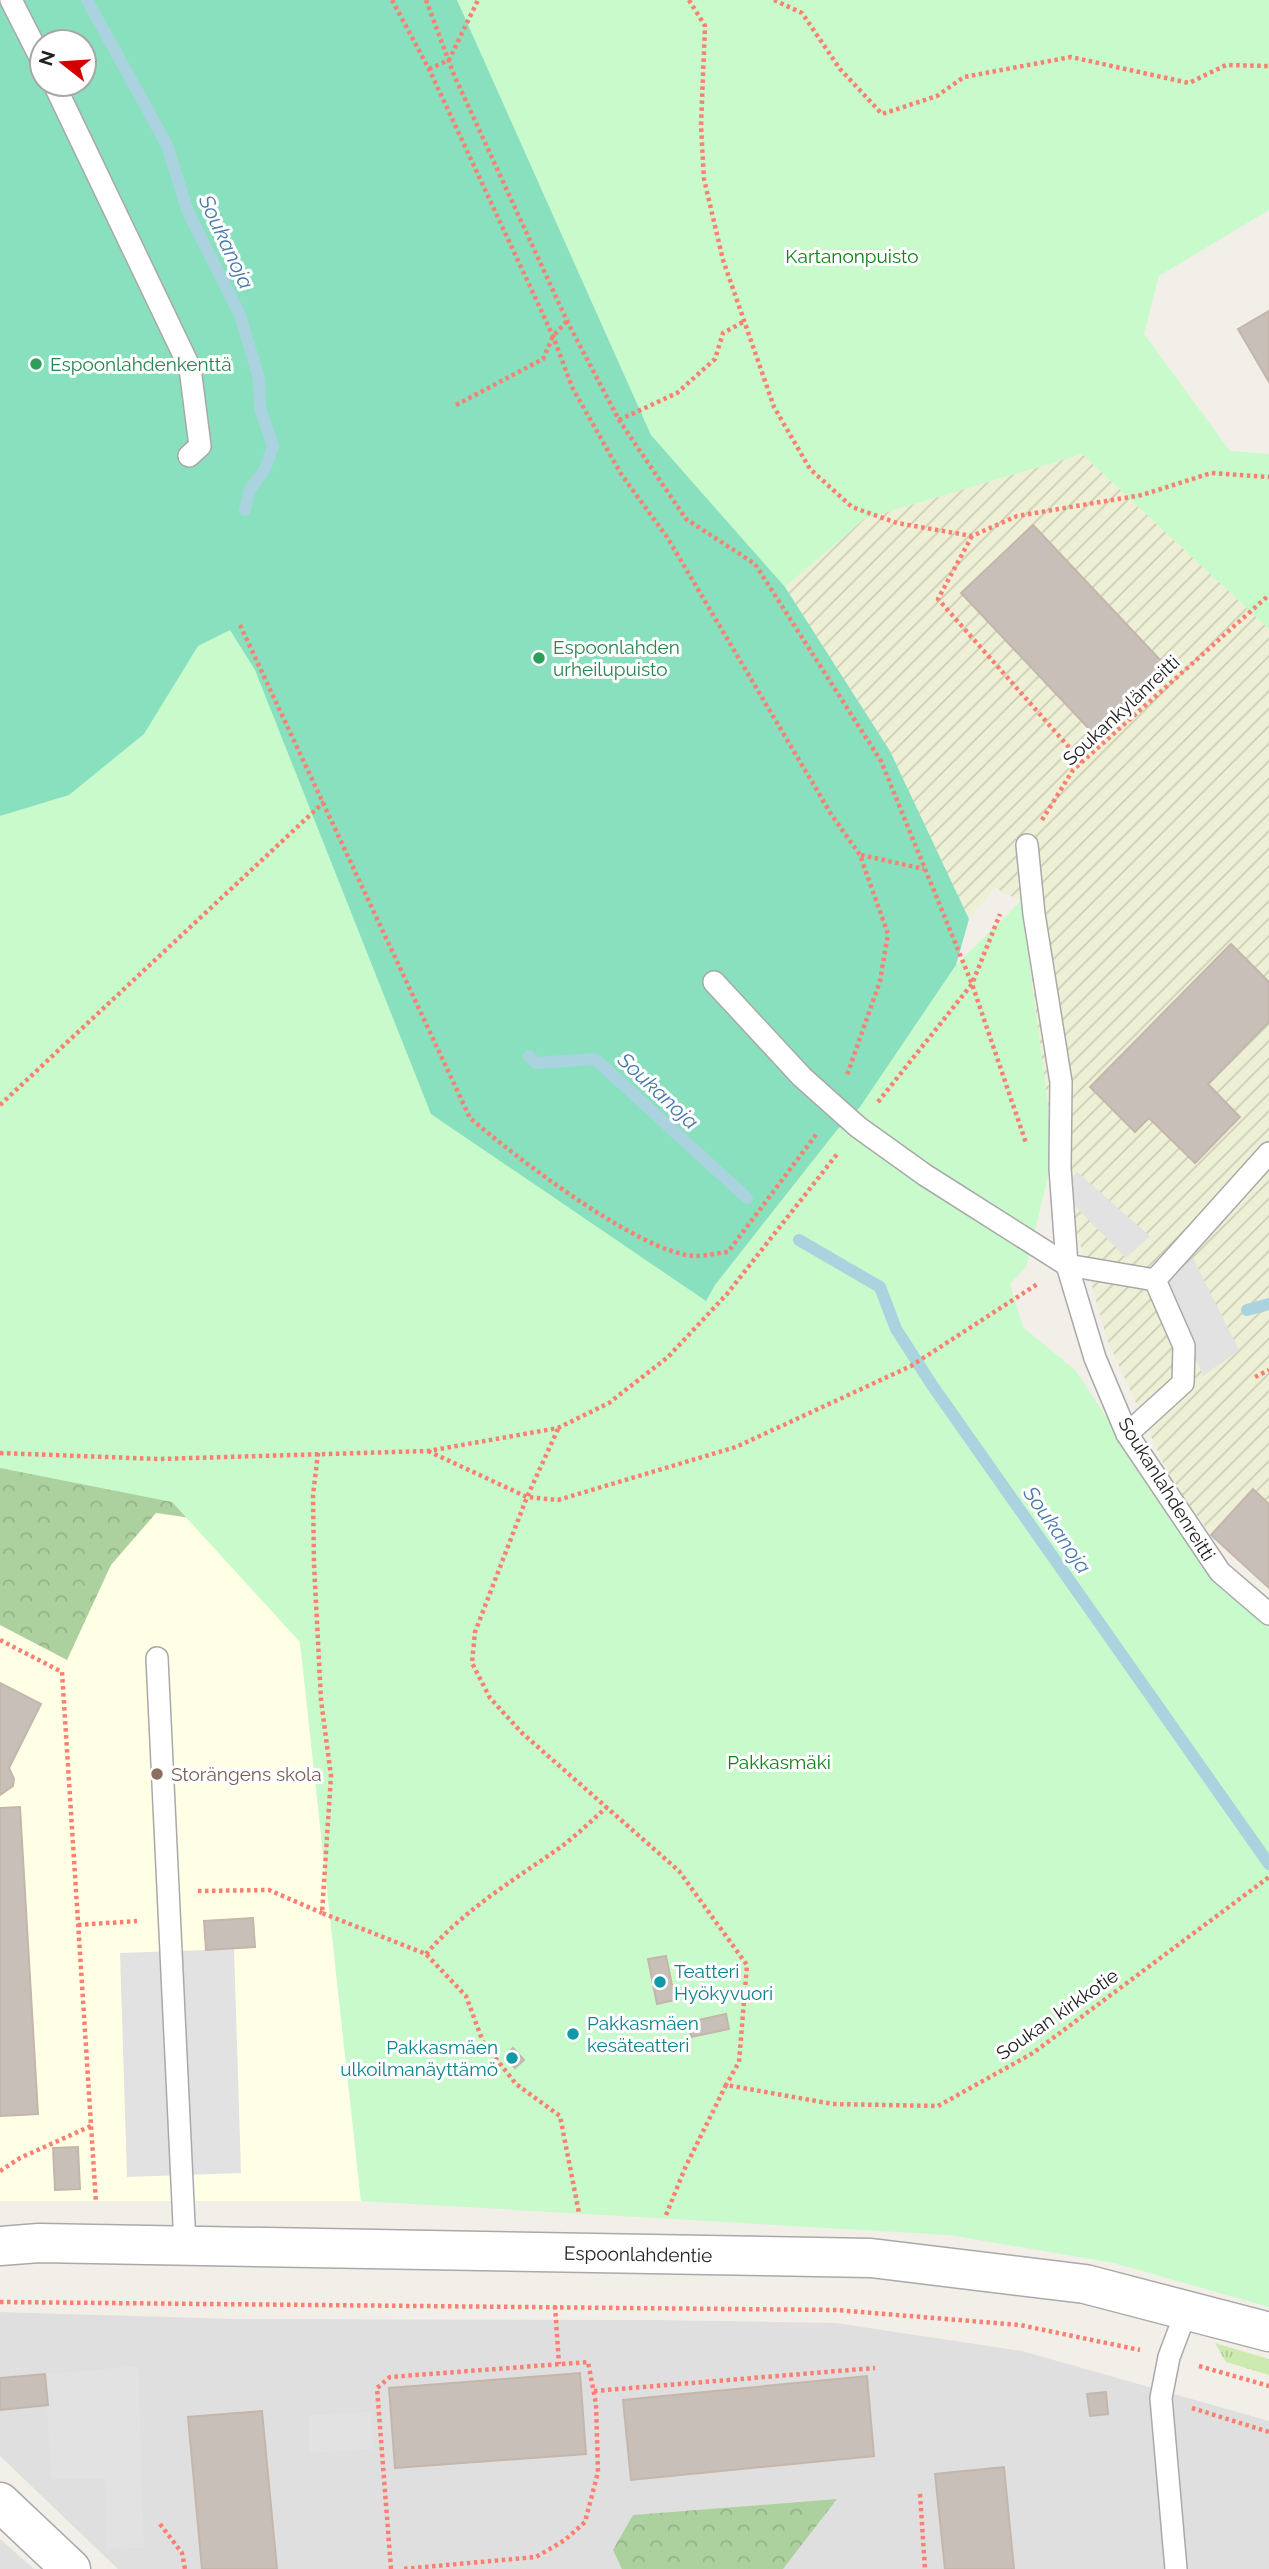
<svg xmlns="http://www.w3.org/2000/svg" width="1269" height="2569" viewBox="0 0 1269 2569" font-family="Raleway,sans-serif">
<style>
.residential{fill:#e0dfdf}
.education{fill:#ffffe5}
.farmland{fill:url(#farmland-furrows)}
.grass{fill:url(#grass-tufts)}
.forest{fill:url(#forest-crowns)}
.park{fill:#c8facc}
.pitch{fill:#88e0be;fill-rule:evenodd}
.parking{fill:#e2e2e2}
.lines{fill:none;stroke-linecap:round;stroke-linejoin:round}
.stream{stroke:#aad3df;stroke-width:12}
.building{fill:#c7bfb8;stroke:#c4b6ab;stroke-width:2}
.service-casing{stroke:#a9a9a9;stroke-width:24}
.minor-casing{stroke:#a9a9a9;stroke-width:41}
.tertiary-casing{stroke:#a9a9a9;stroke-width:41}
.path{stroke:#fa8072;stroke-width:4.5;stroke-dasharray:3.5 3.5;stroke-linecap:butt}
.service{stroke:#fff;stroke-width:21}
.minor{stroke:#fff;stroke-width:38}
.tertiary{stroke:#fff;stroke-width:38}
.leisure-dot{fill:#2e9e5b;stroke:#fff;stroke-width:2.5}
.education-dot{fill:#8d6e63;stroke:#fff;stroke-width:2.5}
.culture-dot{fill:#0f9aa8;stroke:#fff;stroke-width:2.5}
.labels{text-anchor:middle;stroke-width:6;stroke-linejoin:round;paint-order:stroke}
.park-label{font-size:19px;fill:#0c8416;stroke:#fff}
.leisure-label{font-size:19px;fill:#27864d;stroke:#fff;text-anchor:start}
.street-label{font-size:19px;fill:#222;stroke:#fff}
.education-label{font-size:19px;fill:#785e54;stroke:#fff;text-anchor:start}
.culture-label{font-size:19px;fill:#0d838f;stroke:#fff;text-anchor:start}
.water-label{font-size:21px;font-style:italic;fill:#4a7aab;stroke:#fff}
</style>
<defs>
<pattern id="farmland-furrows" width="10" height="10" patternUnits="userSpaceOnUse" patternTransform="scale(1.75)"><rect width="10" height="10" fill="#eef0d5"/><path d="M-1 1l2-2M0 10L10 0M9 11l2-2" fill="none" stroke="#ccceb7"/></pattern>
<pattern id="grass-tufts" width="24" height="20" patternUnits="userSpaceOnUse" patternTransform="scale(1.75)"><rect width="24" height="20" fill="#cdebb0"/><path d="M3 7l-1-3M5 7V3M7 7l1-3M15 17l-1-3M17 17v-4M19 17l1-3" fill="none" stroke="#b0c997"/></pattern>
<pattern id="forest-crowns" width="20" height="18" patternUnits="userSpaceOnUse" patternTransform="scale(1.75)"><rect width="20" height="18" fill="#add19e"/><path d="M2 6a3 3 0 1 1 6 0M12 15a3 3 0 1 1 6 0" fill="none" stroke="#95b388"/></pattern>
</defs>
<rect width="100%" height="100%" fill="#f2efe9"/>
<g class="residential">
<path d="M0,2312L232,2319L656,2320L836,2323L1022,2351L1269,2421V2569H118L0,2456Z"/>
<path d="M0,2539L34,2569H0Z"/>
</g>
<path class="education" d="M0,1468L172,1501L300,1642L361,2201H0Z"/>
<path class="farmland" d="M1082,454L1269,629V1588L1211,1535L1170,1478L1107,1339L1054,1152L1021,901L995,888L969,919L890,751L785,587L864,519Z"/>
<path class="grass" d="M1215,2343L1269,2359V2375L1226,2362Z"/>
<g class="forest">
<path d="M0,1461L434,1552L156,1513L111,1565L67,1660L0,1625Z"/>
<path d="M837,2499L783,2569H622L613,2550L633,2515Z"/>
</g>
<g class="park">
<path d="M457,0H1269V210L1159,276L1144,334L1230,451L1269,454V629L1082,454L864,519L785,587L651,435Z"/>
<path d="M230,629L643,1257L706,1301L715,1285L837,1130L860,1107L956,965L1021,901L1054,1152L1026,1267L1010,1284L1023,1327L1076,1371L1204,1566L1269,1627V2307L1114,2263L949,2235L361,2201L300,1642L172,1502L0,1468V816L69,794L144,734L197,643Z"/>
</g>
<path class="pitch" d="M0,0H457L651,435L785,587L890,751L969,919L956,965L860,1107L837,1130L715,1285L706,1301L431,1114L255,670L230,630L198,646L144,734L69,795L0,816ZM42,42H84V84H42Z"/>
<g class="parking">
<path d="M1077,1172L1150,1236L1126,1258L1062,1193Z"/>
<path d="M1193,1258L1239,1350L1203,1376L1165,1283Z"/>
<path d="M234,1949L241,2173L127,2177L120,1953Z"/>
<path d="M138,2366L144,2548L106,2549L105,2479H51L45,2374Z"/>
<path d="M371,2412L373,2449L310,2453L309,2415Z"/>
</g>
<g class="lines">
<g class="stream">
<path d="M87,0L167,145L188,212L240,315L259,379L260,408L273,446L265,469L249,491L245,510"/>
<path d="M529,1056L536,1063L595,1059L747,1198"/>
<path d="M799,1240L880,1287L896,1329L932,1385L1269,1864"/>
<path d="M1247,1310L1269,1304"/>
</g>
</g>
<g class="building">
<path d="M1269,311V382L1238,329Z"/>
<path d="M1033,525L1164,664L1092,732L961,593Z"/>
<path d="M1231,944L1269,982V1022L1208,1084L1240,1117L1195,1163L1149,1118L1135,1132L1090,1087Z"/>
<path d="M1253,1489L1269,1504V1588L1211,1535Z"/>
<path d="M0,1683L41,1704L9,1768L14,1779L13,1786L0,1795Z"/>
<path d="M20,1807L38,2114L0,2116V1808Z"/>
<path d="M253,1918L255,1947L206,1950L204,1921Z"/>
<path d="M666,1956L675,2000L657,2004L648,1959Z"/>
<path d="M726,2014L729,2029L691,2037L689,2022Z"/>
<path d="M513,2048L524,2060L515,2068L505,2056Z"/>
<path d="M78,2147L80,2189L55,2190L53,2148Z"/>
<path d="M580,2373L586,2454L395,2468L389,2388Z"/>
<path d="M45,2374L48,2405L0,2410V2378Z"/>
<path d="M867,2376L874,2456L631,2480L623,2400Z"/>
<path d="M1106,2392L1108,2414L1090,2416L1087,2394Z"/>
<path d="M262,2411L277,2569H202L188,2417Z"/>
<path d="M1004,2467L1014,2569H945L935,2474Z"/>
</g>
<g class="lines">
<g class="service-casing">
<g id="service">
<path d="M11,0L42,61"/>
<path d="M54,84L190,368L200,446L189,456"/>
<path d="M1027,845L1034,914L1061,1082L1060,1168L1067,1265L1095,1358L1127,1434L1220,1572L1269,1614"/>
<path d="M714,982L802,1077L858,1127L925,1175L1067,1265L1155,1280L1184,1346L1183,1383L1127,1434"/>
<path d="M1155,1280L1269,1153"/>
<path d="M157,1658L185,2245"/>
<path d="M1176,2569L1161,2398L1169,2357L1187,2309"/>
</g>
</g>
<g class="minor-casing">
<path id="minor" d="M0,2502L71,2569"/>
</g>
<g class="tertiary-casing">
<path id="tertiary" d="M0,2246L39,2243L871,2258L1085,2284L1269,2332"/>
</g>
<g class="path">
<path d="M392,0L429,69L553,336L572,387L621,474L667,537L831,814L860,855L888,934L880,981L847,1075"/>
<path d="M426,0L454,75L567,321L619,420L686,519L755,564L881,761L972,984L1026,1143"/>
<path d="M689,0L705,26L701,126L704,179L723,260L774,407L810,469L852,507L897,523L972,536L1017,516L1142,495L1211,473L1269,477"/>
<path d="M774,0L802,13L840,69L882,114L937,96L964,77L1071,57L1189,83L1226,65L1269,66"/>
<path d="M429,69L449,60L478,0"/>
<path d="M456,405L543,359L553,336L567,321"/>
<path d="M619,420L677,393L715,359L723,333L745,321"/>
<path d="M972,536L938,599L1082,762"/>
<path d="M240,625L470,1118C513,1155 641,1254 695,1256C706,1256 717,1253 728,1252L818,1132"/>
<path d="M1042,820L1073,770L1269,595"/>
<path d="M861,855L924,869"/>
<path d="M878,1102L972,984L1000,914"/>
<path d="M0,1105L324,802"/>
<path d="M1255,1377L1269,1370"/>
<path d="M558,1429L527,1497L475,1632L472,1663L490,1698L522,1733L679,1871L747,1965L739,2062L726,2085"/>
<path d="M428,1451L527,1497L558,1500L736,1447L911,1366L1039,1283"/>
<path d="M0,1453L159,1459L428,1451L558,1428L609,1403L668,1357L727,1294L838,1153"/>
<path d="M318,1453L313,1495L314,1564L321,1700L331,1776L322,1913L426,1954L466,1996L483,2042L516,2084L560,2116L579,2213"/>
<path d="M0,1640L62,1672L96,2203"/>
<path d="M198,1891L269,1890L322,1913"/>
<path d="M78,1925L137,1921"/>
<path d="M426,1954C463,1911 512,1881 558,1849C575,1837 591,1821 607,1807"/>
<path d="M0,2171L20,2158L91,2126"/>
<path d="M666,2215L685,2168L726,2085L833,2104L938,2106L1033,2053L1269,1877"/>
<path d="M0,2302L836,2310L1020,2325L1140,2350"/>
<path d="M555,2306L559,2364"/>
<path d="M1199,2366L1269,2386"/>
<path d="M594,2391L875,2368"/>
<path d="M1192,2408L1269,2432"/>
<path d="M920,2494L925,2569"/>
<path d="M160,2524L182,2553L185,2569"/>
<path d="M391,2569L377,2388L390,2377L588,2362L596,2404L598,2472L585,2522L565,2540L536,2557L402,2569"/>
</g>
<use href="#service" class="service"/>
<use href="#minor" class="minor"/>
<use href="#tertiary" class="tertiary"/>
</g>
<g class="leisure-dot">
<circle cx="36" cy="364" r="7"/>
<circle cx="539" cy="658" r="7"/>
</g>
<circle class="education-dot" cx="157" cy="1774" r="7"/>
<g class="culture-dot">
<circle cx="660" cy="1982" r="7"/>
<circle cx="573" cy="2034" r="7"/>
<circle cx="512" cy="2058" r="7"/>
</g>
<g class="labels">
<g class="park-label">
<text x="852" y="263">Kartanonpuisto</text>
<text x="779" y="1769">Pakkasmäki</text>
</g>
<g class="leisure-label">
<text x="50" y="371">Espoonlahdenkenttä</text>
<text x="553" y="654">Espoonlahden<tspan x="553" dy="22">urheilupuisto</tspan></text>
</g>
<g class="street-label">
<text transform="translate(1121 710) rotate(-43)" y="7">Soukankylänreitti</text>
<text transform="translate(1167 1489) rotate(58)" y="7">Soukanlahdenreitti</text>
<text transform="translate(1057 2014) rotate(-35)" y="7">Soukan kirkkotie</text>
<text transform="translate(638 2254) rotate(1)" y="7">Espoonlahdentie</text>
</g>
<g class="education-label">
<text x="171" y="1781">Storängens skola</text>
</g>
<g class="culture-label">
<text x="674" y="1978">Teatteri<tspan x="674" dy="22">Hyökyvuori</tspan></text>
<text x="587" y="2030">Pakkasmäen<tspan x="587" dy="22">kesäteatteri</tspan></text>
<text x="498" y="2054" text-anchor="end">Pakkasmäen<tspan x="498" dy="22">ulkoilmanäyttämö</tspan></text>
</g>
<g class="water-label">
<text transform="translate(226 242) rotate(65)" y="7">Soukanoja</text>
<text transform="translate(658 1091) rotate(43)" y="7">Soukanoja</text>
<text transform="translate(1057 1530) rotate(55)" y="7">Soukanoja</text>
</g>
</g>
<g transform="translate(63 63) rotate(287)"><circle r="33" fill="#ffffff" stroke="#a7a7a7" stroke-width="2"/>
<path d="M0-5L12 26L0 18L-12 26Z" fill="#d40000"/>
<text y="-10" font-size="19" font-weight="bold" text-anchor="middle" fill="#222222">N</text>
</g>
</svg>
